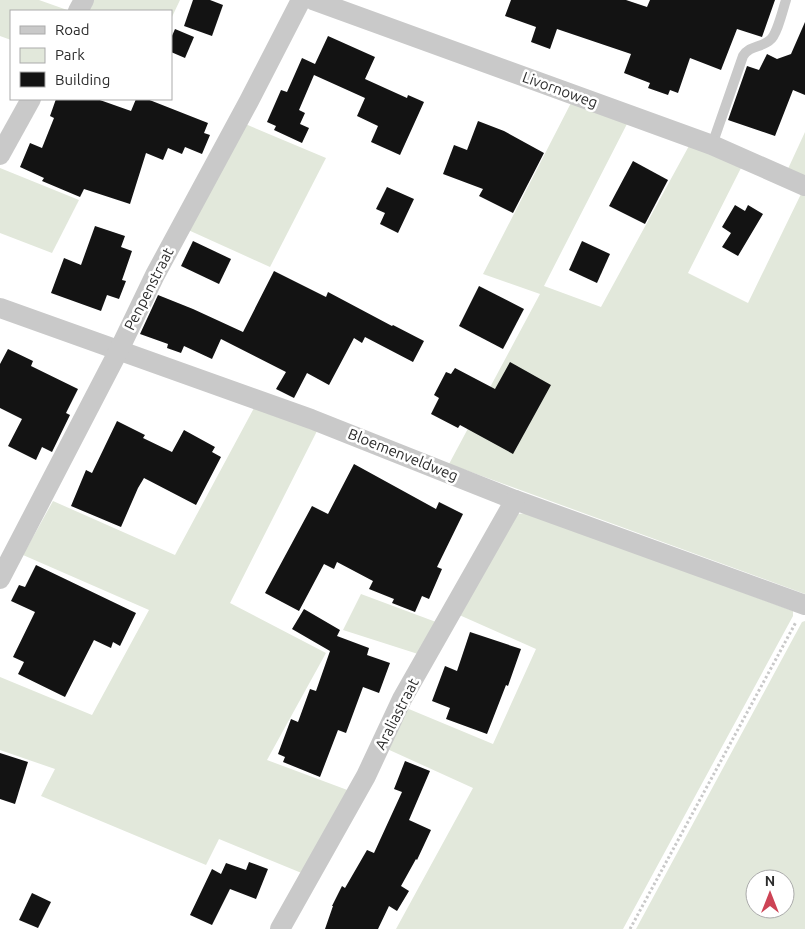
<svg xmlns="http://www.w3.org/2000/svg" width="805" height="929" viewBox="0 0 805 929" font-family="Ubuntu,sans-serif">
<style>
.green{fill:#e2e8db;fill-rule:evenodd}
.building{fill:#131313}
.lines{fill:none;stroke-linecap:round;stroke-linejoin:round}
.path{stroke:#c9c9c9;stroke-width:3;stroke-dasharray:2.5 2.5;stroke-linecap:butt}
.service{stroke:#c9c9c9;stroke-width:10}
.minor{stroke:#c9c9c9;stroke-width:20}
.labels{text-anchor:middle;stroke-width:5;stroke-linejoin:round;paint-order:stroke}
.street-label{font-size:15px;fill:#2c2c2c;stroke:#fff}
</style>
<rect width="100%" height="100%" fill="#fff"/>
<g class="green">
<path d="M0,0H39L70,11H11V40L0,36Z"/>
<path d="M93,0H180L171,19V11H87Z"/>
<path d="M572,101L628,122L544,286L601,307L690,144L742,166L688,273L748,303L801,194L805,196V594L449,464L540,294L483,274Z"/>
<path d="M243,123L326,158L270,267L186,229Z"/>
<path d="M805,132V179L787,171Z"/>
<path d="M0,168L79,200L52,253L0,233Z"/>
<path d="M254,408L317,431L230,603L326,653L267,760L350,791L304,874L219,839L206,865L41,796L55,769L0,750V677L92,715L149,610L23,555L53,501L175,555Z"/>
<path d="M527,513L793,611V616L623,929H396L473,788L385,748L404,707L493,744L536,649L457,614L518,514Z"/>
<path d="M361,594L436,622L418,654L343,630Z"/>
<path d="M805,621V929H636L802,622ZM755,879H785V909H755Z"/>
</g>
<g class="building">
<path d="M193,0H210L223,5L212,36L184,26Z"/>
<path d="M511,0H626L647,7L650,0H775L762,37L737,29L721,70L690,58L678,93L670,90L668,95L648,88L650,83L624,73L631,54L557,29L550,49L531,42L536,27L505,16Z"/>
<path d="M805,22V95L793,90L775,136L728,120L747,66L759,70L767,54L777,59L791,54Z"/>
<path d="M175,29L194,37L185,58L171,52V38Z"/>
<path d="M328,36L375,57L365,79L407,98L408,95L424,102L400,155L371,142L378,126L357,116L365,98L314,75L299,110L305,113L300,124L309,128L302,143L274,130L276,126L267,122L281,90L287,92L302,58L315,64Z"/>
<path d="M56,99H97L131,111L136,99H147L208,123L204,133L210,135L202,154L185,147L182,154L168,148L163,160L146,153L130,204L84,189L80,197L42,181L44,178L20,167L30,143L42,148L54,118L50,116Z"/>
<path d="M478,121L504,131L544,153L513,213L479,196L483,189L443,174L454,145L467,150Z"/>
<path d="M633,161L668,180L645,224L609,206Z"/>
<path d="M387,187L414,199L398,233L380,224L385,213L376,209Z"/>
<path d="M735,205L745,211L748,205L763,214L738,256L722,247L731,233L722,227Z"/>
<path d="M95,226L125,236L121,247L132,251L122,280L126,281L119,299L107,295L101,311L51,293L64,258L81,265Z"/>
<path d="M193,241L231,259L219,284L181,266Z"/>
<path d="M582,241L610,254L597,283L569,270Z"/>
<path d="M274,271L326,297L328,292L392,326L393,325L424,341L413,362L365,337L362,343L354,338L329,385L307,373L294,398L276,389L286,372L221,339L212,359L184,346L181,353L167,348L168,344L140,334L158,295L193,309L243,332Z"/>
<path d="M479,286L524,309L503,349L459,326Z"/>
<path d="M8,349L33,361L31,366L78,389L66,413L70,415L52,452L42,447L36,460L8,446L22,419L0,408V364Z"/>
<path d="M510,362L551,385L513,454L460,425L458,428L431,414L439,398L434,395L446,372L451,374L455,368L495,389Z"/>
<path d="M117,421L145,435L143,438L172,452L184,430L215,447L212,452L221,457L196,505L144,478L138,488L121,527L71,506L86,470L92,473Z"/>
<path d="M354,464L436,509L439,502L463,514L437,567L442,569L429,599L422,596L415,612L392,603L394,599L369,589L373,581L337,562L334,569L324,564L299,611L265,593L312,506L328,514Z"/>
<path d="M36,565L136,613L120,646L113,642L111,648L94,640L65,697L18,674L24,662L13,657L35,612L11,601L19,585L25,587Z"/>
<path d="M304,609L340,630L337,636L369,648L367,655L390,663L379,693L363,687L346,733L338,730L320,777L283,762L285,757L278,754L291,719L298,722L310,689L316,691L330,651L292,629Z"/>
<path d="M470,632L521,649L508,686L506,685L487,734L446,719L450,708L432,701L445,666L457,671Z"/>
<path d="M0,753L28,762L15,804L0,799Z"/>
<path d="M405,761L430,771L409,820L431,830L417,860L416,859L401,886L409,891L397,911L389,906L378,929H325L333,906H332L342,886L345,888L367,850L374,853L402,792L394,789Z"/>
<path d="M249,862L268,869L256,899L230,889L212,925L190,915L212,869L221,874L226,863L246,870Z"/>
<path d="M32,893L51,902L38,928L19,920Z"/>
</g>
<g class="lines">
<path class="path" d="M630,929L796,622"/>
<path class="service" d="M712,145L743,56C750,45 761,48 770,40C777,35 783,9 786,0"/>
<g class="minor">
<path d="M313,0L712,145L805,186"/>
<path d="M78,11L84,0"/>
<path d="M0,155L31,99"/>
<path d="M0,308L311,419L515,500L805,605"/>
<path d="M0,579L119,350L155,275L249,101L301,0"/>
<path d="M280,929L366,776L402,699L515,500"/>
</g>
</g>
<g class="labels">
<g class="street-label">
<text transform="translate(560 90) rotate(20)" y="5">Livornoweg</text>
<text transform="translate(149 289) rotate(-63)" y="5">Penpenstraat</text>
<text transform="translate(403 455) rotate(22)" y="5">Bloemenveldweg</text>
<text transform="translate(397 714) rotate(-63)" y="5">Araliastraat</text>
</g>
</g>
<rect x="10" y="10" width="162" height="90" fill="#ffffff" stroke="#ababab"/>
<rect x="20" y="26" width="25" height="8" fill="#c9c9c9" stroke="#ababab"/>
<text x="55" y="35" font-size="15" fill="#2c2c2c">Road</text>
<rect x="20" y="48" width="25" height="15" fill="#e2e8db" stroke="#ababab"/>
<text x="55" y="60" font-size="15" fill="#2c2c2c">Park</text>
<rect x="20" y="72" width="25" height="15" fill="#131313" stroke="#ababab"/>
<text x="55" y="85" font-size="15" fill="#2c2c2c">Building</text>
<g transform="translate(770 894)"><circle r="24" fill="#ffffff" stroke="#ababab"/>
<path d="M0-4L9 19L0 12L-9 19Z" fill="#cd4355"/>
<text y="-8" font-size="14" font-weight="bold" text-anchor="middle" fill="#2c2c2c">N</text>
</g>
</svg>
